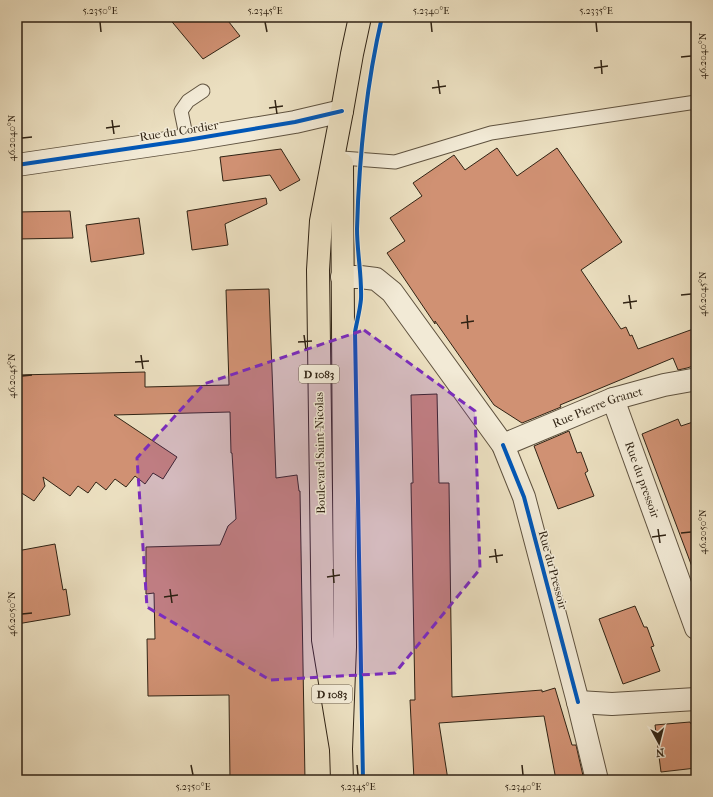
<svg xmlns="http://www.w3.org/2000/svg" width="713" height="797" viewBox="0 0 713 797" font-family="'IM FELL French Canon',serif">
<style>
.building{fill:#d09173;stroke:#302314}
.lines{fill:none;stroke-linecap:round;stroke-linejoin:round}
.lane-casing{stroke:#5f523f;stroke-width:15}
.street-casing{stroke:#5f523f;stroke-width:24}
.primary-casing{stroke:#302314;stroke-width:24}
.lane{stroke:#f2ead6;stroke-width:13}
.street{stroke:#f2ead6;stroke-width:22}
.primary{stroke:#ebdfc0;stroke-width:22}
.cycleway-casing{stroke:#f2ead6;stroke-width:6}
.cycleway{stroke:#0057b8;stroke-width:4}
.marked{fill:#7b2cbf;fill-opacity:0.2;stroke:#7b2cbf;stroke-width:3;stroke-dasharray:8 5;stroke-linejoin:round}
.ticks{fill:none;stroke:#302314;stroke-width:1.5}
.labels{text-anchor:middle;stroke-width:3;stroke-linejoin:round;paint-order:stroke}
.shield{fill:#f2ead6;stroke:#6a5f4e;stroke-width:1}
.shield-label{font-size:11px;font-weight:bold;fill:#302314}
.street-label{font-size:12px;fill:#302314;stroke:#f2ead6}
.neatline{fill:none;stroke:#302314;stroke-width:1.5}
.ticks-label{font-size:10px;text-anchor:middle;fill:#302314}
</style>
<rect width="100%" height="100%" fill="#ebdfc0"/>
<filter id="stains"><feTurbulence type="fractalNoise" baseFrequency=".005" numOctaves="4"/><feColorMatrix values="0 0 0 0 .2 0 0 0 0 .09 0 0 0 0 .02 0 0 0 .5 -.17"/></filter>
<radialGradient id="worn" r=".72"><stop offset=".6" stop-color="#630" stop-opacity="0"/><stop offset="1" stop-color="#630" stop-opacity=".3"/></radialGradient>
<g class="building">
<path d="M168,17H225L240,36L203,59Z"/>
<path d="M497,148L517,176L557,148L622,242L581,270L621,329L626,327L630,336L632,335L638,349L696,328V365L687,368L678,370L673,358L560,405L561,407L522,423L494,405L435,321V324L387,253L405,241L390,218L422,196L413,183L454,155L465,170Z"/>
<path d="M281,149L300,180L280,191L270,175L223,181L220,157Z"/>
<path d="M266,198L267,204L225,224L228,245L192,250L187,211Z"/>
<path d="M70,211L73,238L17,239V212Z"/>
<path d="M139,218L144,254L91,262L86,225Z"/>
<path d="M269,289L276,478L297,475L299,491H300L305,780H230L229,695L148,696L147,639H155L154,593L146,594V547L220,545L228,526L236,519L232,453H231L230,412L114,415L177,457L163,479L153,473L145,484L135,476L126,487L115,479L106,490L96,482L88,493L78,486L70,496L43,477L45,486L34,501L17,490V375L145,372V387L229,385L226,290Z"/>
<path d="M437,394L439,483H449L452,697L542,690V692L555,688L572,745H576L584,780H556L544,716L439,723L448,780H414L410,700H415L411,483H413L411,395Z"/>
<path d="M678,419L681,426L696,421V572H694L642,434Z"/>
<path d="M569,431L577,453L581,452L588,471L585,473L594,496L558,509L534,446Z"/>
<path d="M55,544L63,590L66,589L70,615L17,624V551Z"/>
<path d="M635,606L644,627H647L654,646L651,647L660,671L623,684L599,619Z"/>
<path d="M690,722L691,724L696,723V768L661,772L655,725Z"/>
</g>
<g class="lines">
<g class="lane-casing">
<g id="lane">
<path d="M187,140L181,111L188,101L203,91"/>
<path d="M342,158L395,162L491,133L696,102"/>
</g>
</g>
<g class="street-casing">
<g id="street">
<path d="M17,165L187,140L295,122L342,111"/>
<path d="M342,277H360L376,279L392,292L503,445L524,497L578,702L597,780"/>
<path id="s1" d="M613,399L696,628"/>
<path id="s2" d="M503,445L613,399L664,385L692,380H696"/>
<path d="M578,702L612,704L696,699"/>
</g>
</g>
<g class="primary-casing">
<g id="primary">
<path d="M342,164L345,647L341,749L342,780"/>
<path d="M341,749L323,640L318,270L321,221L342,111L352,54L360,17"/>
</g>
</g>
<use href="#lane" class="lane"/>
<use href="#street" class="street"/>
<use href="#primary" class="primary"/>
<g class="cycleway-casing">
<g id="cycleway">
<path d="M17,165L187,140L295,122L342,111"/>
<path d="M503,445L524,497L578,702"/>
<path d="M363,780L355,332C357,321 360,310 361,299C362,276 357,252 357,229C359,158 366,86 382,17"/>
</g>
</g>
<use href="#cycleway" class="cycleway"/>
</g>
<path class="marked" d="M364,330L475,411L480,569L395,673L270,680L147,607L137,458L204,384Z"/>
<path class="ticks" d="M100,22L101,32M265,22L267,32M431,22L432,32M596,22L597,32M681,57L691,56M601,60L602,74M594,68L608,66M438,80L440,94M432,88L446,86M275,100L277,114M269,108L283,106M112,120L114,134M106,128L120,126M22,138L32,137M629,295L631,309M681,295L691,294M623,303L637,301M467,315L468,329M461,323L474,321M304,335L306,349M298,342L312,341M141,355L143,369M135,362L149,361M22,376L32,375M658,529L660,543M681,533L691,532M652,537L666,535M495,549L497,563M489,557L503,555M333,569L334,583M327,577L340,575M170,589L172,603M164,597L178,595M22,614L32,613M191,765L193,775M357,765L358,775M522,765L523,775"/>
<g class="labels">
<g class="shield">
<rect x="299" y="365" width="40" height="18" rx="3"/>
<rect x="312" y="685" width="40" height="18" rx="3"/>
</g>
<g class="shield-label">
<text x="319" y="378">D 1083</text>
<text x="332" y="698">D 1083</text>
</g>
<g class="street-label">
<text transform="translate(179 131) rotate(-9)" y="4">Rue du Cordier</text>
<text dy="4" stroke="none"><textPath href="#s2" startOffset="102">Rue Pierre Granet</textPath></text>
<text transform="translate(320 453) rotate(-91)" y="4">Boulevard Saint-Nicolas</text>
<text dy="4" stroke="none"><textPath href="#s1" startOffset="86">Rue du pressoir</textPath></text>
<text transform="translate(553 570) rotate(75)" y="4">Rue du Pressoir</text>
</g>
</g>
<rect width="713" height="797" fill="none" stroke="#ebdfc0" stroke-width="44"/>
<g transform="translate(659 743) rotate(173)" stroke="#f2ead6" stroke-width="3" paint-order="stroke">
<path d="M0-3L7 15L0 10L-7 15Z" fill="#302314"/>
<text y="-6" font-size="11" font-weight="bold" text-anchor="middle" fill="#302314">N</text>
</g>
<rect x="22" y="22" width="669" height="753" class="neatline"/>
<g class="ticks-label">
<text x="100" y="14">5.2350°E</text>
<text x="265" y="14">5.2345°E</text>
<text x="431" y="14">5.2340°E</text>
<text x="596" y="14">5.2335°E</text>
<text transform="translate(702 56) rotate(-90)" y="4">46.2040°N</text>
<text transform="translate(11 138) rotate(-90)" y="4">46.2040°N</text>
<text transform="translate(702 294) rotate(-90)" y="4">46.2045°N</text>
<text transform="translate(11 376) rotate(-90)" y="4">46.2045°N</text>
<text transform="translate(702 532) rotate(-90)" y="4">46.2050°N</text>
<text transform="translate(11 614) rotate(-90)" y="4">46.2050°N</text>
<text x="193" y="790">5.2350°E</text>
<text x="358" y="790">5.2345°E</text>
<text x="523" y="790">5.2340°E</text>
</g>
<rect width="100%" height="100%" filter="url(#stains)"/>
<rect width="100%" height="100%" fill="url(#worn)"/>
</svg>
